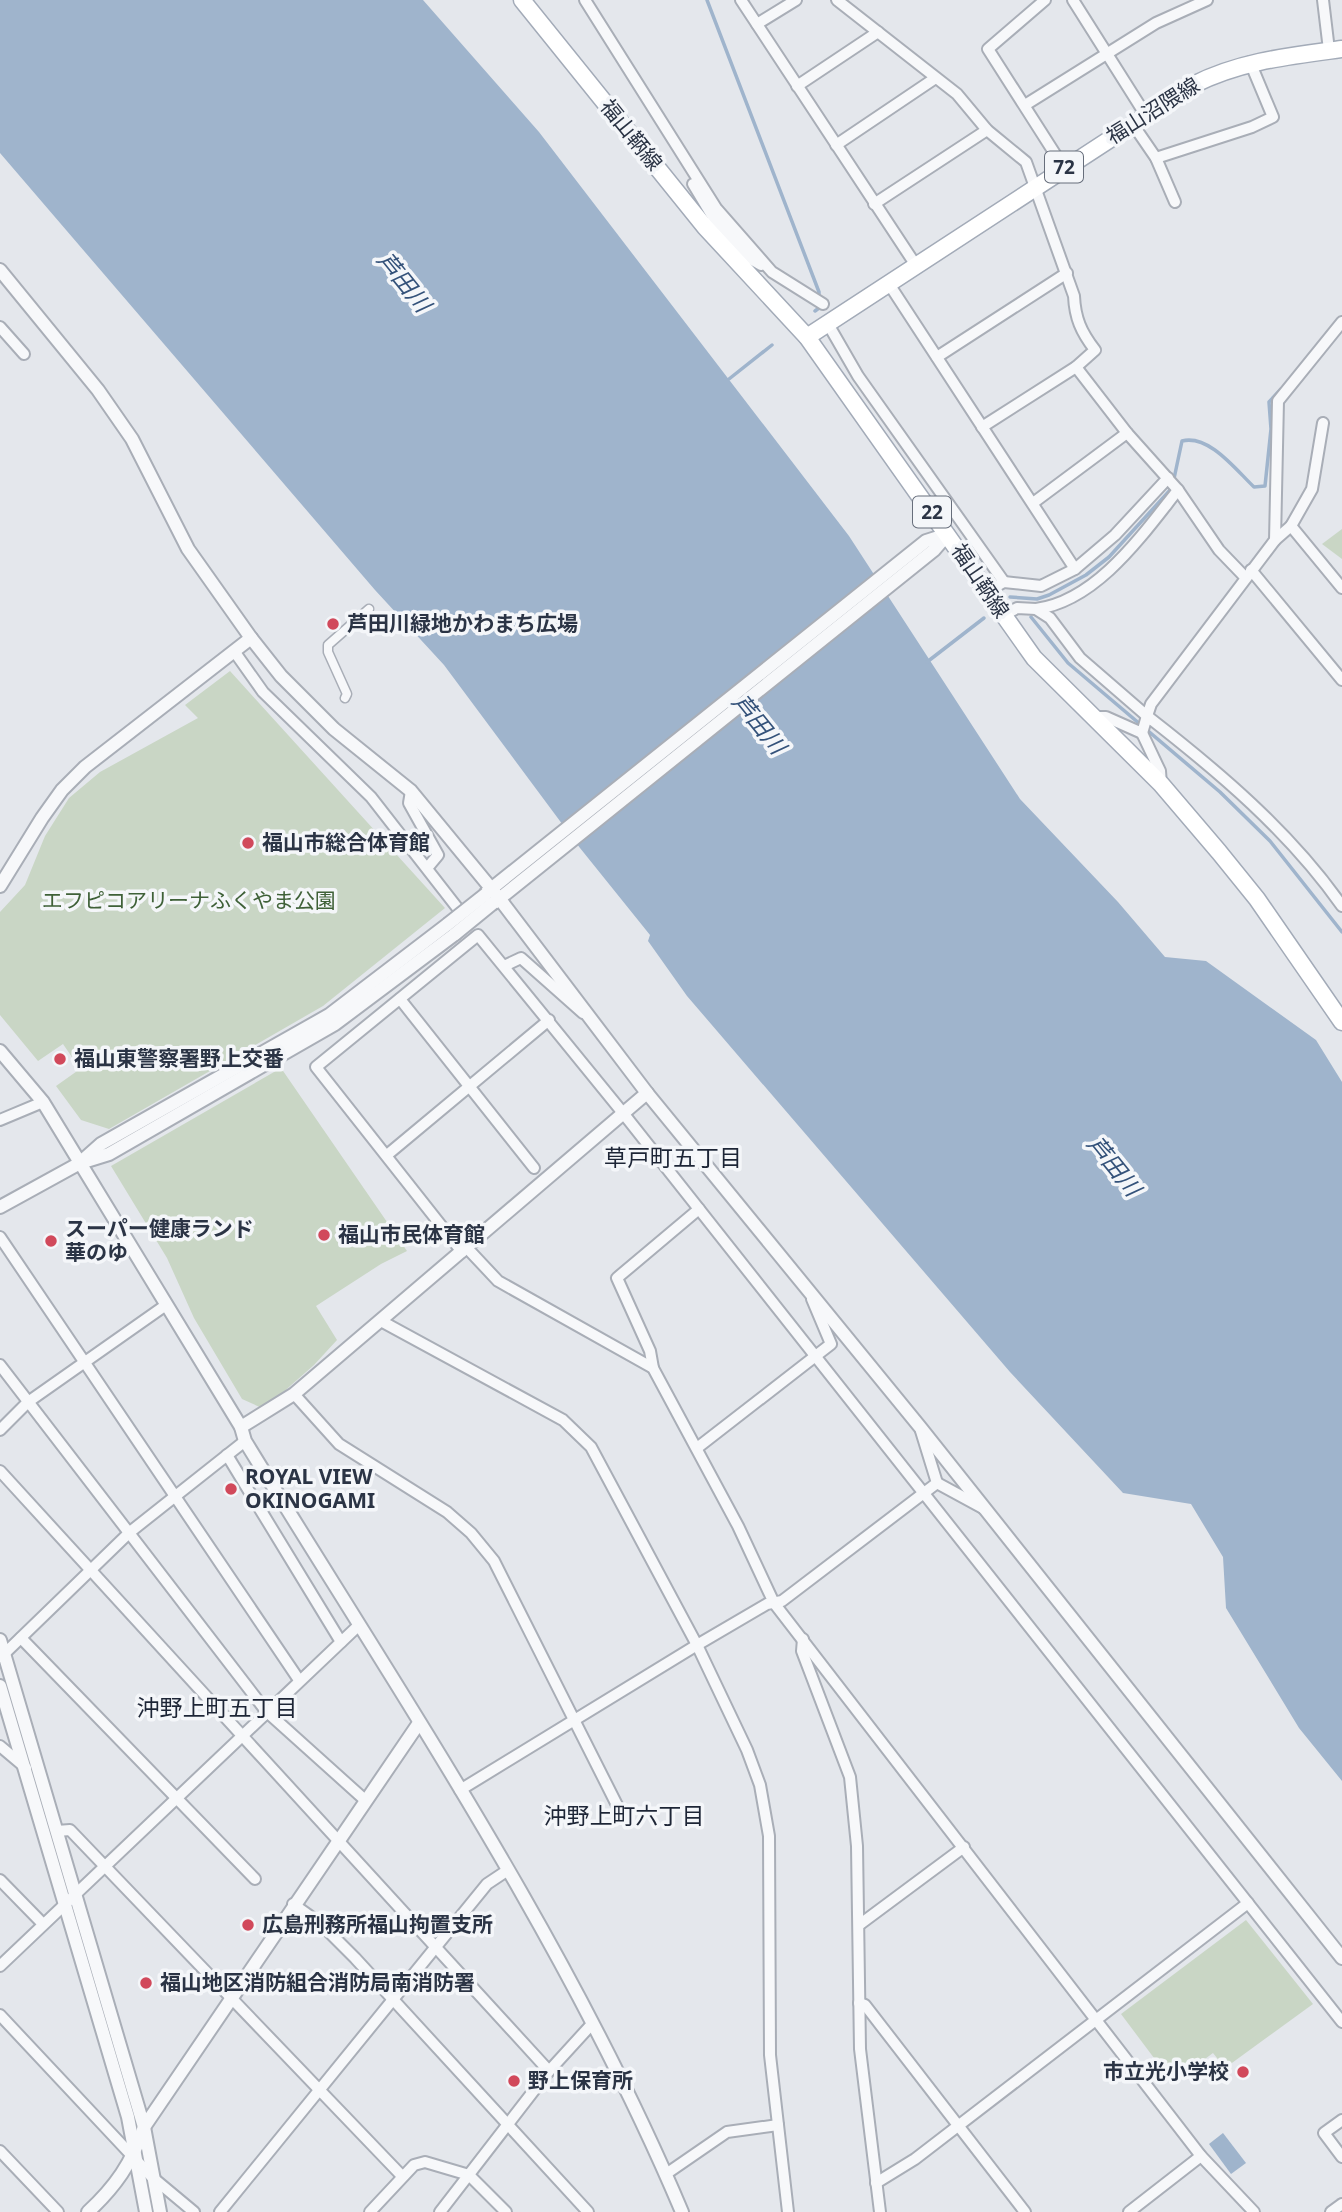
<svg xmlns="http://www.w3.org/2000/svg" width="1342" height="2212" viewBox="0 0 1342 2212" font-family="'Noto Sans','Noto Sans JP',sans-serif">
<style>
.green{fill:#c9d6c5}
.water{fill:#9fb4cc}
.lines{fill:none;stroke-linecap:round;stroke-linejoin:round}
.stream{stroke:#9fb4cc;stroke-width:3.5}
.pedestrian-casing{stroke:#a9aeb7;stroke-width:11}
.minor-casing{stroke:#a9aeb7;stroke-width:14}
.tertiary-casing{stroke:#a9aeb7;stroke-width:16}
.primary-casing{stroke:#a3abb8;stroke-width:19}
.pedestrian{stroke:#f7f8fa;stroke-width:8}
.minor{stroke:#f7f8fa;stroke-width:10}
.tertiary{stroke:#f7f8fa;stroke-width:12}
.primary{stroke:#fff;stroke-width:16}
.tertiary-bridge-casing{stroke:#a9aeb7;stroke-width:16;stroke-linecap:butt}
.tertiary-bridge{stroke:#f7f8fa;stroke-width:12}
.poi-dot{fill:#d1495b;stroke:#f4f6f9;stroke-width:2.5}
.labels{text-anchor:middle;stroke-width:7;stroke-linejoin:round;paint-order:stroke}
.shield{fill:#f4f6f9;stroke:#676e7b;stroke-width:2}
.shield-label{font-size:19px;font-weight:bold;fill:#2b3445}
.street-label{font-size:21px;fill:#2b3445;stroke:#f4f6f9}
.poi-label{font-size:21px;font-weight:bold;fill:#2b3445;stroke:#f4f6f9;text-anchor:start}
.park-label{font-size:21px;fill:#3f6138;stroke:#f4f6f9}
.water-label{font-size:23px;font-style:italic;fill:#34527a;stroke:#f4f6f9}
.neighbourhood-label{font-size:23px;fill:#1d2536;stroke:#f4f6f9}
</style>
<rect width="100%" height="100%" fill="#e4e7ec"/>
<g class="green">
<path d="M1342,529V559L1322,544Z"/>
<path d="M230,671L445,908L323,1006L109,1129L81,1120L56,1086L80,1069L63,1044L38,1061L0,1015V912L25,885L45,836L69,798L100,772L198,718L185,705Z"/>
<path d="M281,1068L407,1251L381,1264L316,1306L337,1340L314,1365L264,1409L242,1399L194,1318L167,1258L111,1166Z"/>
<path d="M1246,1920L1313,2004L1225,2068L1213,2053L1178,2079L1169,2078L1121,2014Z"/>
</g>
<g class="water">
<path d="M0,0H423L539,132L849,536L1020,799L1118,902L1165,957L1206,961L1316,1040L1342,1082V1781L1299,1728L1226,1608L1223,1557L1191,1504L1123,1493L1010,1372L687,996L648,941L650,935L580,848L444,665L375,590L0,153Z"/>
<path d="M1223,2133L1246,2163L1231,2174L1209,2144Z"/>
</g>
<g class="lines">
<g class="stream">
<path d="M707,0L819,292V308L815,311"/>
<path d="M729,379L772,345"/>
<path d="M1010,597L1037,599L1049,595L1086,575L1109,557L1172,488L1182,441C1209,434 1236,470 1254,487L1265,486L1271,429L1269,402L1281,389"/>
<path d="M1031,617L1068,663L1220,792L1270,841L1342,932"/>
<path d="M927,662L984,618"/>
</g>
<g class="pedestrian-casing">
<path id="pedestrian" d="M345,698L347,694L328,652V645L369,609"/>
</g>
<g class="minor-casing">
<g id="minor">
<path d="M585,0L716,208L772,272L823,304"/>
<path d="M741,0L915,264"/>
<path d="M837,0L957,94L987,130L1026,162L1074,296C1075,318 1081,332 1095,350L1076,367L982,427"/>
<path d="M1045,0L988,49L1064,168"/>
<path d="M1073,0L1145,114"/>
<path d="M1323,0L1329,50"/>
<path d="M757,24L796,0"/>
<path d="M797,86L878,32"/>
<path d="M1025,105L1156,23L1207,0"/>
<path d="M1132,123L1156,158L1175,202"/>
<path d="M836,145L934,79"/>
<path d="M1156,158L1252,127L1273,117L1250,62"/>
<path d="M693,184L714,219L705,227"/>
<path d="M874,204L987,130"/>
<path d="M714,219L749,258L761,265"/>
<path d="M889,284L1075,569"/>
<path d="M828,324L858,376L1004,582"/>
<path d="M0,327L24,354"/>
<path d="M937,357L1067,273"/>
<path d="M1076,367L1127,433L1178,490L1219,550L1245,577"/>
<path d="M1033,503L1127,433"/>
<path d="M1291,526L1312,489L1323,423"/>
<path d="M1275,540L1291,526L1342,588"/>
<path d="M1251,570L1342,680"/>
<path d="M986,592L1004,582L1041,586L1075,569L1115,535L1168,478"/>
<path d="M1036,609C1097,601 1143,534 1178,490"/>
<path d="M1003,616L1017,608L1036,609L1050,618L1080,658L1147,716L1151,704L1275,540L1278,401L1342,322"/>
<path d="M234,651L263,692L371,797L466,919"/>
<path d="M1093,717H1106L1142,733L1147,716C1219,772 1289,831 1342,906"/>
<path d="M1142,733L1160,771L1161,784"/>
<path d="M411,791L409,803L438,855L428,867"/>
<path d="M504,966L521,958L583,1013"/>
<path d="M400,999L534,1168"/>
<path d="M0,1120L43,1102"/>
<path d="M387,1155L549,1020"/>
<path d="M0,1237L299,1680"/>
<path d="M467,1248L498,1281L653,1368L738,1526L774,1603L1201,2156L1254,2212"/>
<path d="M462,1252L316,1067L478,935L623,1113L1342,2022"/>
<path d="M381,1321L563,1420L591,1447L697,1645L747,1750L760,1785L769,1836L770,2055L788,2212"/>
<path d="M0,1365L266,1711L365,1800"/>
<path d="M653,1368L650,1351L617,1278L699,1209"/>
<path d="M294,1394L339,1444L447,1512L471,1533L494,1561L622,1815"/>
<path d="M0,1430L28,1402L166,1305"/>
<path d="M697,1448L831,1344L812,1299"/>
<path d="M227,1455L341,1642"/>
<path d="M0,1471L549,2071"/>
<path d="M937,1483L983,1508"/>
<path d="M21,1638L255,1879"/>
<path d="M803,1639L802,1651L850,1777L857,1846L860,2049L880,2212"/>
<path d="M1,1657L130,1532L245,1441"/>
<path d="M0,1746L26,1768"/>
<path d="M460,1790L697,1645L767,1604L782,1601L937,1483L921,1431"/>
<path d="M57,1831L70,1830L402,2176"/>
<path d="M0,1880L43,1924"/>
<path d="M293,1904L321,1924L355,1958L588,2212"/>
<path d="M859,1925L964,1847"/>
<path d="M0,1966L358,1626"/>
<path d="M859,2003L865,2005L1025,2212"/>
<path d="M0,2015L152,2177L194,2212"/>
<path d="M1342,2120L1324,2133L1342,2157"/>
<path d="M0,2151L58,2212"/>
<path d="M666,2174L727,2132L778,2125"/>
<path d="M876,2183L915,2159L1248,1903"/>
<path d="M220,2212L487,1884L508,1870"/>
<path d="M370,2212L414,2165L425,2162L469,2175L506,2212"/>
<path d="M440,2212L549,2071L591,2025"/>
<path d="M1129,2212L1201,2156"/>
<path d="M1331,2212L1342,2204"/>
</g>
</g>
<g class="tertiary-casing">
<g id="tertiary">
<path d="M0,270L98,390L132,439L188,549L251,638L281,676L334,729L411,791L499,898L647,1093L920,1427L1342,1958"/>
<path d="M0,886L42,818L62,790L85,767L251,638"/>
<path d="M486,893L926,541L948,534"/>
<path d="M494,903L934,550L947,535"/>
<path d="M0,1051L43,1102L241,1427L245,1441C399,1692 567,1940 682,2212"/>
<path d="M83,1160L101,1144L329,1015L448,924"/>
<path d="M0,1207L80,1163L109,1154L335,1024L455,934"/>
<path d="M241,1427L294,1394L647,1093"/>
<path d="M0,1640L144,2127L160,2212"/>
<path d="M0,1686L128,2117L146,2212"/>
<path d="M88,2212C115,2187 132,2163 144,2127L419,1723"/>
</g>
</g>
<g class="primary-casing">
<g id="primary">
<path d="M522,0L705,227L807,337L1034,658L1161,784L1219,852L1257,899L1342,1022"/>
<path d="M807,337L1193,85C1240,61 1290,56 1342,49"/>
</g>
</g>
<use href="#pedestrian" class="pedestrian"/>
<use href="#minor" class="minor"/>
<use href="#tertiary" class="tertiary"/>
<use href="#primary" class="primary"/>
<g class="tertiary-bridge-casing">
<g id="tertiary-bridge">
<path d="M448,924L486,894"/>
<path d="M455,934L493,903"/>
</g>
</g>
<use href="#tertiary-bridge" class="tertiary-bridge"/>
</g>
<g class="poi-dot">
<circle cx="333" cy="624" r="7"/>
<circle cx="248" cy="843" r="7"/>
<circle cx="60" cy="1059" r="7"/>
<circle cx="324" cy="1235" r="7"/>
<circle cx="51" cy="1241" r="7"/>
<circle cx="231" cy="1489" r="7"/>
<circle cx="248" cy="1925" r="7"/>
<circle cx="146" cy="1983" r="7"/>
<circle cx="1243" cy="2072" r="7"/>
<circle cx="514" cy="2081" r="7"/>
</g>
<g class="labels">
<g class="shield">
<rect x="1045" y="151.5" width="38" height="31" rx="5"/>
<rect x="913" y="496.5" width="38" height="31" rx="5"/>
</g>
<g class="shield-label">
<text x="1064" y="174">72</text>
<text x="932" y="519">22</text>
</g>
<g class="street-label">
<text transform="translate(1153 111) rotate(-32)" y="7">福山沼隈線</text>
<text transform="translate(631 135) rotate(51)" y="7">福山鞆線</text>
<text transform="translate(980 581) rotate(56)" y="7">福山鞆線</text>
</g>
<g class="poi-label">
<text x="347" y="631">芦田川緑地かわまち広場</text>
<text x="262" y="850">福山市総合体育館</text>
<text x="74" y="1066">福山東警察署野上交番</text>
<text x="65" y="1236">スーパー健康ランド<tspan x="65" dy="24">華のゆ</tspan></text>
<text x="338" y="1242">福山市民体育館</text>
<text x="245" y="1484">ROYAL VIEW<tspan x="245" dy="24">OKINOGAMI</tspan></text>
<text x="262" y="1932">広島刑務所福山拘置支所</text>
<text x="160" y="1990">福山地区消防組合消防局南消防署</text>
<text x="1229" y="2079" text-anchor="end">市立光小学校</text>
<text x="528" y="2088">野上保育所</text>
</g>
<g class="park-label">
<text x="189" y="908">エフピコアリーナふくやま公園</text>
</g>
<g class="water-label">
<text transform="translate(404 282) rotate(51)" y="8">芦田川</text>
<text transform="translate(759 724) rotate(51)" y="8">芦田川</text>
<text transform="translate(1114 1166) rotate(51)" y="8">芦田川</text>
</g>
<g class="neighbourhood-label">
<text x="673" y="1166">草戸町五丁目</text>
<text x="217" y="1716">沖野上町五丁目</text>
<text x="624" y="1824">沖野上町六丁目</text>
</g>
</g>
</svg>
